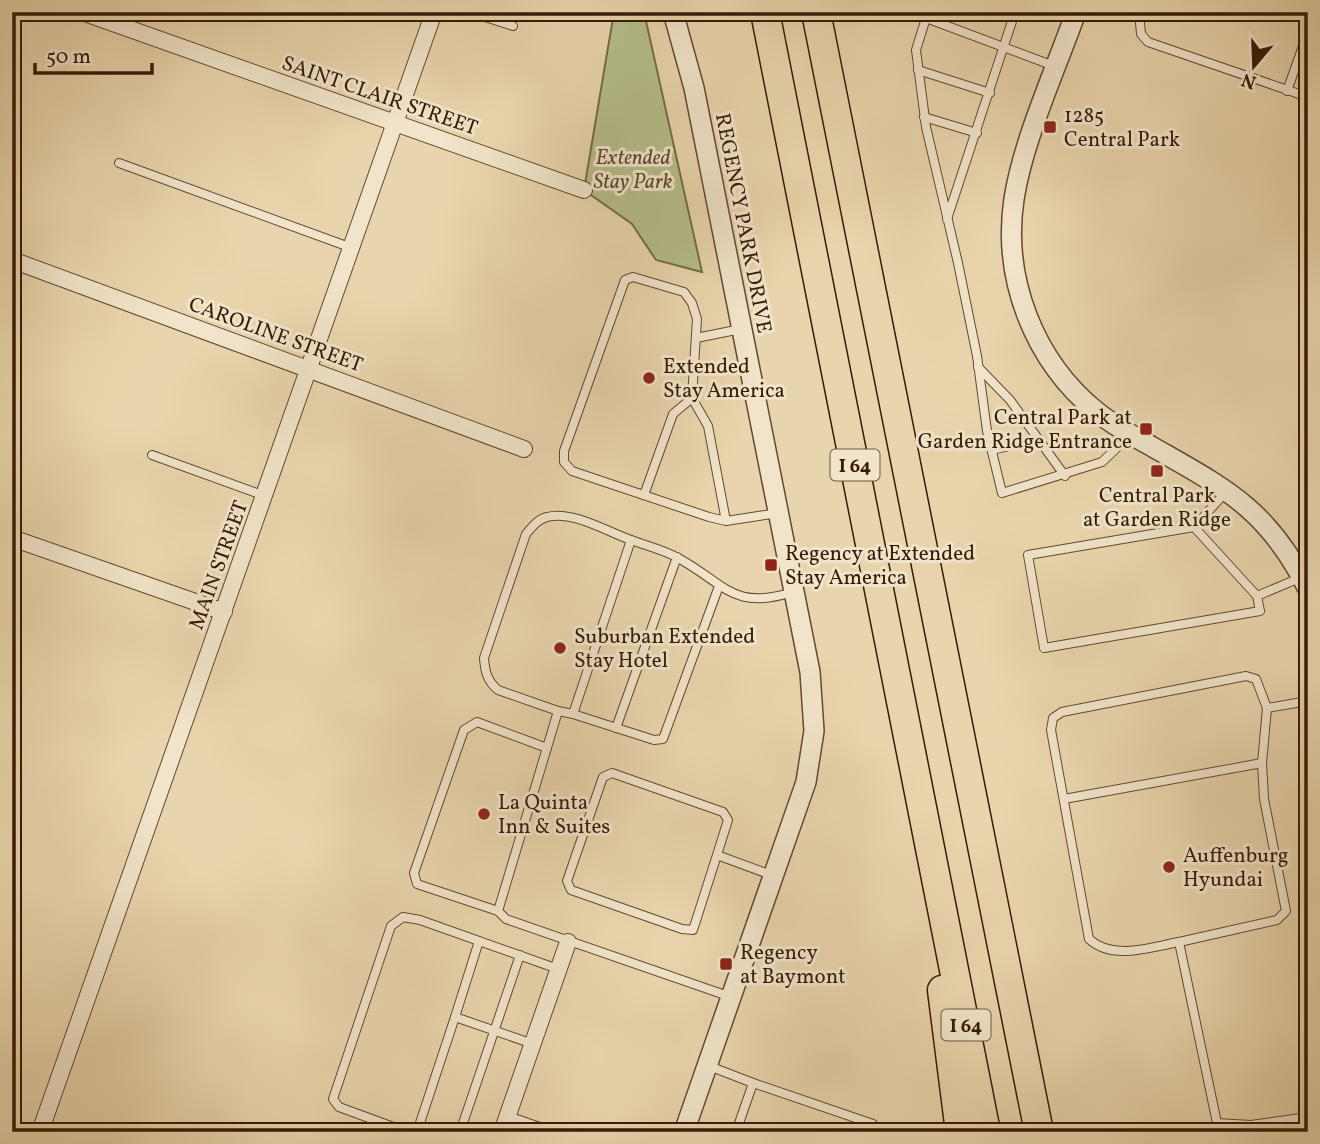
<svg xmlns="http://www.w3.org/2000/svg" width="1320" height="1144" viewBox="0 0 1320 1144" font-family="Vollkorn,serif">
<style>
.green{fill:#b5bd8b;stroke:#766c48;stroke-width:2}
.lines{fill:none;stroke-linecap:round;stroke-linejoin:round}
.service-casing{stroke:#634930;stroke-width:10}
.minor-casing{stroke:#634930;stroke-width:18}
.tertiary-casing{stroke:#634930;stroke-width:22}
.motorway-casing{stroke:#361a06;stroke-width:31}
.service{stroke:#f1e4ca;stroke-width:8}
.minor{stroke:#f1e4ca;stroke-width:16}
.tertiary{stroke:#f1e4ca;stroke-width:19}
.motorway{stroke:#e9d5ad;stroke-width:28}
.poi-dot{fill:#8f2418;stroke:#f1e4ca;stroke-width:2.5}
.labels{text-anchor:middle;stroke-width:6;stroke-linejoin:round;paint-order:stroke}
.shield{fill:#f1e4ca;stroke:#6e5741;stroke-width:2}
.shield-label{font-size:19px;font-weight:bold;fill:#361a06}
.street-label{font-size:21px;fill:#361a06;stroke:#f1e4ca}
.poi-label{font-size:21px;fill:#361a06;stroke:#f1e4ca;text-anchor:start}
.park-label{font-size:21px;font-style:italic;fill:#5c4b2e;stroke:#f1e4ca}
</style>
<rect width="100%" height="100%" fill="#e9d5ad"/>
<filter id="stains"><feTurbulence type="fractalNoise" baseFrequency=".00286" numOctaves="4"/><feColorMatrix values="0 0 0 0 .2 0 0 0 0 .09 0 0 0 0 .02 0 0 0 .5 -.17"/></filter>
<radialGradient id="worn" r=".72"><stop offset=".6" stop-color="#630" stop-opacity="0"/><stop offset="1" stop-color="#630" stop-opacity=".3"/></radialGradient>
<path class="green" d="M614,12H644L702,272L656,260L632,224L584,190Z"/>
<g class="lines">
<g class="service-casing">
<g id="service">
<path d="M470,12L513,26"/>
<path d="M922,12L926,18L1054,66"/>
<path d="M1139,12L1141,34L1148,42L1308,97"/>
<path d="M926,18L916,50L926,127L958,263L977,356L987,431L1002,493L1102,462L1131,434"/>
<path d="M918,70L990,93"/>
<path d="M1287,91L1308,32"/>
<path d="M924,117L977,133"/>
<path d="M119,163L352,248"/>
<path d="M947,219L1015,12"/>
<path d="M696,338L741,329"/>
<path d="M978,367L1010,400L1065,476"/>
<path d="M992,450L1038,439"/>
<path d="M152,455L265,496"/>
<path d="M644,495L673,414L692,398"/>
<path d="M726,521L708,426L692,398L697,319L692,303L684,292L633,277L625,280L564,451V462L572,471L709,517L726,521L778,513"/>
<path d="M1194,527L1225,493"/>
<path d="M1257,596L1194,527L1028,555L1044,648L1260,611L1257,596L1302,577"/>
<path d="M1308,701L1267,708L1256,679L1246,676L1062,712L1053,718L1051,730L1089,939C1113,961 1150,947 1179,942L1217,1123L1251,1125L1308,1117"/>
<path d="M558,711L498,690C487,681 485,671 484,658L526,534C532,527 538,519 547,517C572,510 608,532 631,540"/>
<path d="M573,714L654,740L663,739L719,586"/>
<path d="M616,728L677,557"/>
<path d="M547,748L477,722L464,730L414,873L417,884L498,911L506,919L731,997"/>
<path d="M1064,799L1262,763"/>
<path d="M717,855L728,820L723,812L612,773L603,777L567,881L571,890L682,929L693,930L717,855L774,876"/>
<path d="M498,911L558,711L573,714L631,540C647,546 664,550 678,558C726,584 732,611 793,592"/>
<path d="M479,941L455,1017L533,1044"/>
<path d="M1179,942L1277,920L1286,911L1264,799L1262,763L1267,708"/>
<path d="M709,1066L753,1083L736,1132"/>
<path d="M753,1083L873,1124L874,1132"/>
<path d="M508,1116L554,1132"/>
<path d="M407,1132L339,1107L333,1099L391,926L403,917L420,920L558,969"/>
<path d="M417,1132L455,1017"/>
<path d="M460,1132L520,955"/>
</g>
</g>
<g class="minor-casing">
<g id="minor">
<path d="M82,12L584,190"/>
<path d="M12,260L524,449"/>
<path d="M12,538L224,612"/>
<path d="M40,1132L434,12"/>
<path d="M502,1132L568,942"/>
</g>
</g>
<g class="tertiary-casing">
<g id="tertiary">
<path d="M673,12L694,88L810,672L814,731L806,782L684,1132"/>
<path d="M1076,12C1056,69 1023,140 1014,199C1002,279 1034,361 1097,412C1113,425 1133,436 1151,446C1226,489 1267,508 1308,589"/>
</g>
</g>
<g class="motorway-casing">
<g id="motorway">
<path d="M765,12L986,1132"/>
<path d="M816,12L1039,1132"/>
<path d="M942,990L960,1132"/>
</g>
</g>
<use href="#service" class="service"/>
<use href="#minor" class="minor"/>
<use href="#tertiary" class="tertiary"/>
<use href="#motorway" class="motorway"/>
</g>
<g class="poi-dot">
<rect x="1043" y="120" width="14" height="14" rx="3.5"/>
<circle cx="649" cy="378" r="7"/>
<rect x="1139" y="422" width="14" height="14" rx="3.5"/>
<rect x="1150" y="464" width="14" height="14" rx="3.5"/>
<rect x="764" y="558" width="14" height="14" rx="3.5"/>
<circle cx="560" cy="648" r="7"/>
<circle cx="484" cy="814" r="7"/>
<circle cx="1169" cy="867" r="7"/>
<rect x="719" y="957" width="14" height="14" rx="3.5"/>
</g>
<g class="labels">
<g class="shield">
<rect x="830.5" y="449.5" width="49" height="31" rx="5"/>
<rect x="941.5" y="1009.5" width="49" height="31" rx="5"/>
</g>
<g class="shield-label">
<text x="855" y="472">I 64</text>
<text x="966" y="1032">I 64</text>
</g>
<g class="street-label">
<text transform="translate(380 95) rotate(19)" y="7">SAINT CLAIR STREET</text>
<text transform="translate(744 223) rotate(79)" y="7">REGENCY PARK DRIVE</text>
<text transform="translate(276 334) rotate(20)" y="7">CAROLINE STREET</text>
<text transform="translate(218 565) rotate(-70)" y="7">MAIN STREET</text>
</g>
<g class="poi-label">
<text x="1064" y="122">1285<tspan x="1064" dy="24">Central Park</tspan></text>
<text x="663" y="373">Extended<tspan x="663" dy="24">Stay America</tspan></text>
<text x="1132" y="424" text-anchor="end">Central Park at<tspan x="1132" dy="24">Garden Ridge Entrance</tspan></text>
<text x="1157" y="502" text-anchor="middle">Central Park<tspan x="1157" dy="24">at Garden Ridge</tspan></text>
<text x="785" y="560">Regency at Extended<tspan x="785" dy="24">Stay America</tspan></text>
<text x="574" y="643">Suburban Extended<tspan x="574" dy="24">Stay Hotel</tspan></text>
<text x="498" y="809">La Quinta<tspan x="498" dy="24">Inn &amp; Suites</tspan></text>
<text x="1183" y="862">Auffenburg<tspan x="1183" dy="24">Hyundai</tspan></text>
<text x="740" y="959">Regency<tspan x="740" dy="24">at Baymont</tspan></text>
</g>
<g class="park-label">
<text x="633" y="164">Extended<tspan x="633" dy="24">Stay Park</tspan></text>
</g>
</g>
<rect width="1320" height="1144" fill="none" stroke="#e9d5ad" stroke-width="42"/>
<rect x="14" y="14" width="1292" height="1116" fill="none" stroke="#361a06" stroke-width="3.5"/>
<rect x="21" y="21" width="1278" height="1102" fill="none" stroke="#361a06" stroke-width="2"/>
<g transform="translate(1254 66) rotate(199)" stroke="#f1e4ca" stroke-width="5" paint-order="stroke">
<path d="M0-5L12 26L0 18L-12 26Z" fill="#361a06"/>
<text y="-10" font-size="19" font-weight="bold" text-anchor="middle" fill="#361a06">N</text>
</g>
<path d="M35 63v10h117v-10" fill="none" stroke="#361a06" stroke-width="3.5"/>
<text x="46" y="63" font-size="21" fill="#361a06" stroke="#f1e4ca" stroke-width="5" paint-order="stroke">50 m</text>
<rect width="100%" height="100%" filter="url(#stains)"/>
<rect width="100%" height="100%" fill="url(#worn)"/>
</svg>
